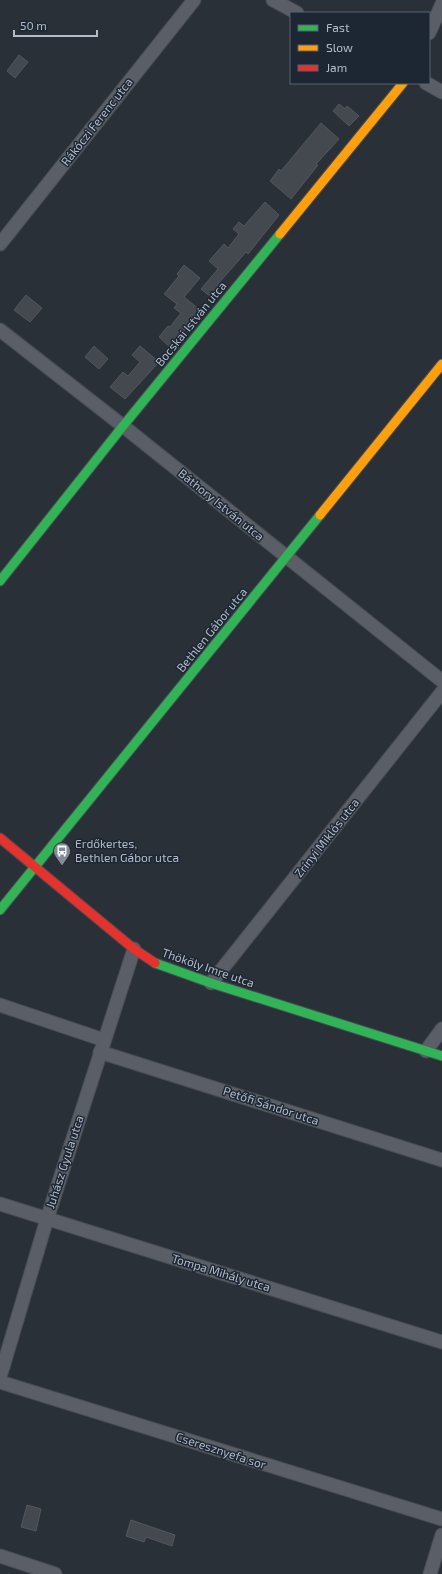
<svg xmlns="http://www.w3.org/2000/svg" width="442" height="1574" viewBox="0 0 442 1574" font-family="'Exo 2',sans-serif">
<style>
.building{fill:#444950;stroke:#52575f}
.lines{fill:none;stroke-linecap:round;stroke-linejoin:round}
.street-casing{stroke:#484c53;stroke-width:15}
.fast-casing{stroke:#484c53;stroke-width:11}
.slow-casing{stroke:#484c53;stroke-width:11}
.jam-casing{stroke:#484c53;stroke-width:11}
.street{stroke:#5a5e66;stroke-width:13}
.fast{stroke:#30b455;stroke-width:9}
.slow{stroke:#ff9f0a;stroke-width:9}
.jam{stroke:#e5322d;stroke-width:9}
.labels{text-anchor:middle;stroke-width:3;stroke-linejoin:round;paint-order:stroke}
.street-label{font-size:12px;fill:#b4bcc9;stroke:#1d2633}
.poi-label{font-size:12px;fill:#b4bcc9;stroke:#1d2633;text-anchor:start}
</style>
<rect width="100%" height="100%" fill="#2a3038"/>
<g class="building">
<path d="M19,55L28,62L15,78L7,71Z"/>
<path d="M339,104L345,109L347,106L359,116L349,126L333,111Z"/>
<path d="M321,123L339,139L316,164L318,165L291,199L270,181L279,169L281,171Z"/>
<path d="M265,202L279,215L248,254L246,252L217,285L219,287L211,297L201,289L218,269L209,261L224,244L228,248L239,234L233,229L239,222L244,226Z"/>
<path d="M184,265L200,278L184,297L200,310L171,348L159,337L168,326L170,327L181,313L174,308L177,304L164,294L179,276L177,274Z"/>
<path d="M26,295L42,308L30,322L14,310Z"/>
<path d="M94,346L108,359L99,369L85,357Z"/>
<path d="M140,346L159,362L125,399L110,387L123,372L128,376L140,362L132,355Z"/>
<path d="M27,1505L41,1509L36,1531L21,1527Z"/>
<path d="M131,1520L175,1535L172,1546L146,1537L144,1542L126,1536Z"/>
</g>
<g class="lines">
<g class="street-casing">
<g id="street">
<path d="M273,0L297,13"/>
<path d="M429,33L442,4"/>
<path d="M426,83L442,92"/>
<path d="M0,244L194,0"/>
<path d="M0,330L123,426L442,681"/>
<path d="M211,983L442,692"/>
<path d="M0,1005L104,1040"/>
<path d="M426,1051L442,1029"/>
<path d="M100,1052L442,1160"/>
<path d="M0,1204L442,1342"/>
<path d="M0,1377L47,1219L134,949"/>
<path d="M0,1382L442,1519"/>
<path d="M0,1556L55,1574"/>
<path d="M430,1574L442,1535"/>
</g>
</g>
<g class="fast-casing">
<g id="fast">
<path d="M0,581L123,426L280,234"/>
<path d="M0,910L320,515"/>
<path d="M155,963L211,983L442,1056"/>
</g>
</g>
<g class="slow-casing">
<g id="slow">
<path d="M280,234L403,83"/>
<path d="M320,515L442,364"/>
</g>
</g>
<g class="jam-casing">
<path id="jam" d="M0,838L134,949L155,963"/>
</g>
<use href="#street" class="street"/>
<use href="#fast" class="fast"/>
<use href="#slow" class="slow"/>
<use href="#jam" class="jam"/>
</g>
<defs>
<g id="bus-pin" transform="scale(0.9)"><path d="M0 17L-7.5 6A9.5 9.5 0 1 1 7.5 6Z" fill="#848b96" stroke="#1d2633"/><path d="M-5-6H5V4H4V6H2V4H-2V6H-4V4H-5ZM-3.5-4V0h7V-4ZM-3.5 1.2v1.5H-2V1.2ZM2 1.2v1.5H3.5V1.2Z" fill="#fff"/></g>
</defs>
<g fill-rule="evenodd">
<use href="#bus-pin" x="62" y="851"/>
</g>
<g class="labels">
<g class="street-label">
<text transform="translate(97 122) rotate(-52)" y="4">Rákóczi Ferenc utca</text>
<text transform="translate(191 324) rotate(-51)" y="4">Bocskai István utca</text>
<text transform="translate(221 505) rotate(39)" y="4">Báthory István utca</text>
<text transform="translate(212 630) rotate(-51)" y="4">Bethlen Gábor utca</text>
<text transform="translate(327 838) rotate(-52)" y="4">Zrínyi Miklós utca</text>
<text transform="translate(208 968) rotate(19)" y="4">Thököly Imre utca</text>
<text transform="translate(271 1106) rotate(18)" y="4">Petőfi Sándor utca</text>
<text transform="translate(65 1162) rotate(-72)" y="4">Juhász Gyula utca</text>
<text transform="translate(221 1273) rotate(17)" y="4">Tompa Mihály utca</text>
<text transform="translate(221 1451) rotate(18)" y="4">Cseresznyefa sor</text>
</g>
<g class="poi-label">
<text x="75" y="848">Erdőkertes,<tspan x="75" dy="14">Bethlen Gábor utca</tspan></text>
</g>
</g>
<rect x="290" y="12" width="140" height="72" fill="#1d2633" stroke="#59626f"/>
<rect x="298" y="25" width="20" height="6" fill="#30b455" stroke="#59626f"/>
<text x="326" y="32" font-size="12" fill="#b4bcc9">Fast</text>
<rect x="298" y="45" width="20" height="6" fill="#ff9f0a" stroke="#59626f"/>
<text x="326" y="52" font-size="12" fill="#b4bcc9">Slow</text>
<rect x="298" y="65" width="20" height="6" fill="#e5322d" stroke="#59626f"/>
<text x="326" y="72" font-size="12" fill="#b4bcc9">Jam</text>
<path d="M14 30v6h83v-6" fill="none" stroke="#b4bcc9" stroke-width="2"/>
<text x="20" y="30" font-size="12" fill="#b4bcc9" stroke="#1d2633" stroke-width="3" paint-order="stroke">50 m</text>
</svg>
